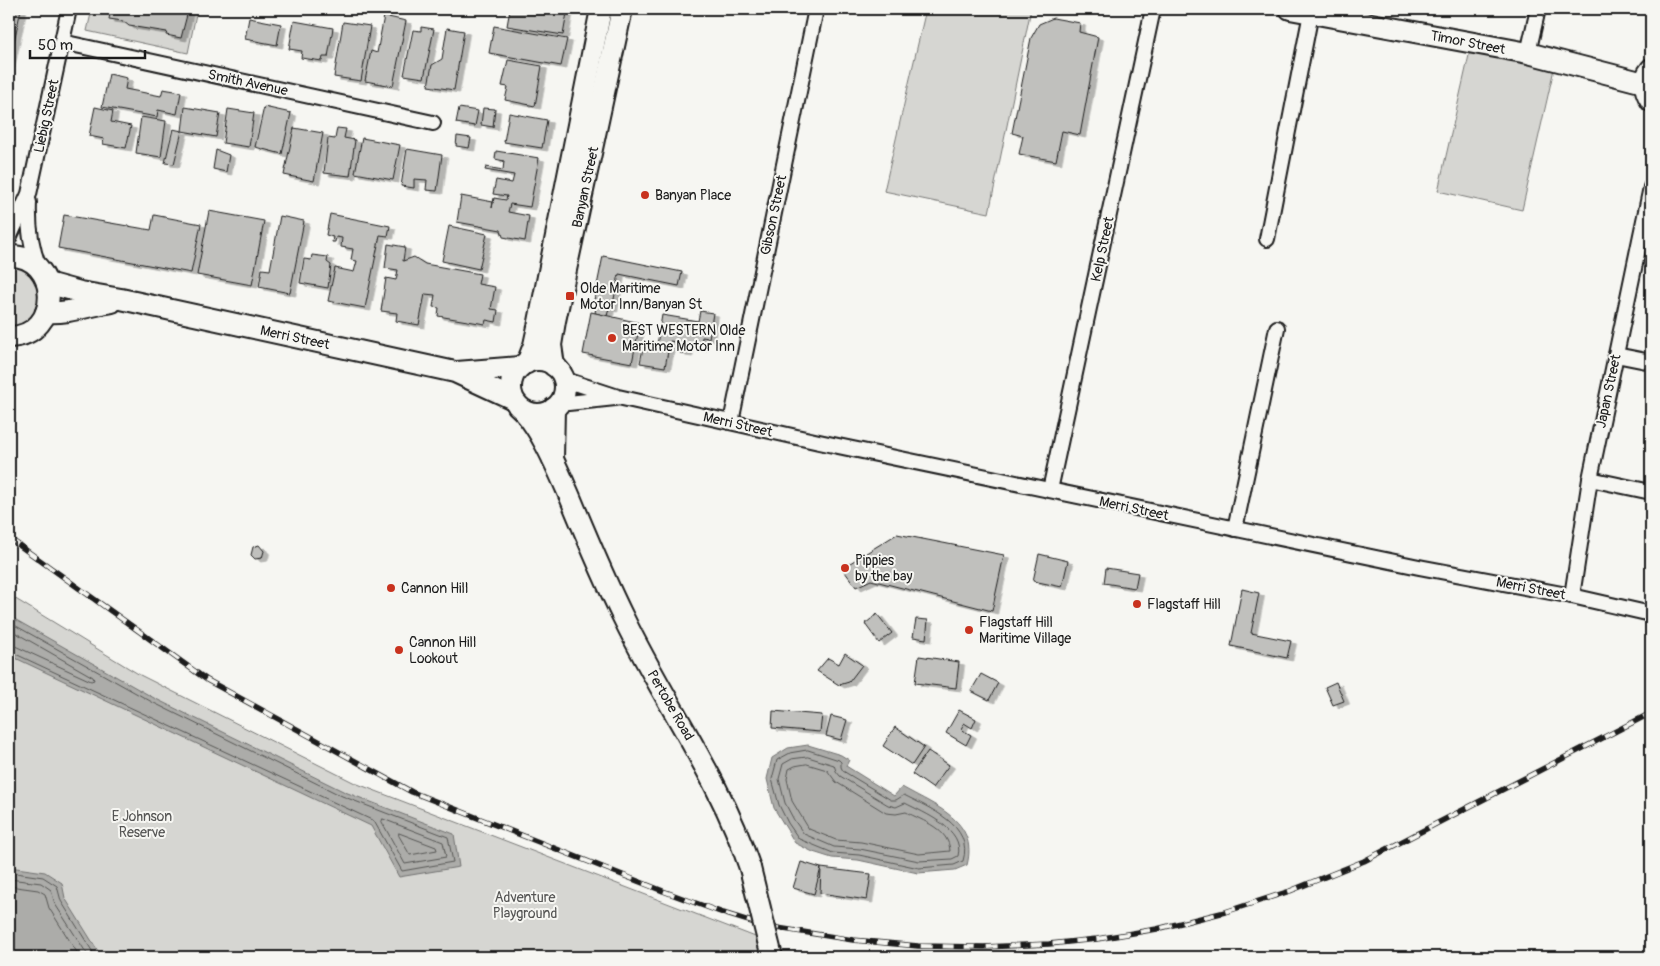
<svg xmlns="http://www.w3.org/2000/svg" width="1660" height="966" viewBox="0 0 1660 966" font-family="Pangolin,sans-serif">
<style>
.green{fill:#d6d6d2;stroke:#797977}
.water{fill:#acaca9;stroke:#727271}
.lines{fill:none;stroke-linecap:round;stroke-linejoin:round}
.shore{stroke:#565654;stroke-width:1}
.building{fill:#c0c0bd;stroke:#1c1c1c;filter:url(#shadow)}
.street-casing{stroke:#1c1c1c;stroke-width:18}
.secondary-casing{stroke:#1c1c1c;stroke-width:24}
.street{stroke:#f6f6f2;stroke-width:14}
.secondary{stroke:#f6f6f2;stroke-width:20}
.rail-casing{stroke:#1c1c1c;stroke-width:5.5}
.rail{stroke:#f6f6f2;stroke-width:4;stroke-dasharray:11;stroke-linecap:butt}
.secondary-bridge-casing{stroke:#1c1c1c;stroke-width:24;stroke-linecap:butt}
.secondary-bridge{stroke:#f6f6f2;stroke-width:20}
.poi-dot{fill:#c8321e;stroke:#f6f6f2;stroke-width:2}
.labels{text-anchor:middle;stroke-width:4;stroke-linejoin:round;paint-order:stroke}
.street-label{font-size:14px;fill:#1c1c1c;stroke:#f6f6f2}
.poi-label{font-size:14px;fill:#1c1c1c;stroke:#f6f6f2;text-anchor:start}
.park-label{font-size:14px;fill:#545453;stroke:#f6f6f2}
</style>
<defs>
<filter id="shadow"><feDropShadow dx="5.5" dy="3" stdDeviation="0" flood-color="#0004"/></filter>
</defs>
<rect width="100%" height="100%" fill="#f6f6f2"/>
<filter id="ink" filterUnits="userSpaceOnUse"><feTurbulence type="fractalNoise" baseFrequency=".02" numOctaves="2"/><feDisplacementMap in="SourceGraphic" scale="10" xChannelSelector="R" yChannelSelector="G"/><feConvolveMatrix kernelMatrix="1 2 1 2 8 2 1 2 1" color-interpolation-filters="sRGB"/></filter>
<g filter="url(#ink)">
<g class="green">
<path d="M92,9H197L188,53L87,31Z"/>
<path d="M926,9H1031L989,213L884,191Z"/>
<path d="M1472,42L1556,60L1522,210L1438,191Z"/>
<path d="M9,264C34,270 35,275 41,299L30,321L9,329Z"/>
<path d="M9,595L140,675L355,783L758,938L762,957H9Z"/>
</g>
<g class="water">
<path d="M9,616L154,698L345,792L454,834L459,867L399,877L371,826L9,655Z"/>
<path d="M808,745L841,755L849,760L846,766L894,796L902,787C933,805 979,820 967,865L955,870L918,873L858,860L832,858L813,852L795,843L774,808L767,779L772,758L788,748Z"/>
<path d="M9,867L45,872L62,883L65,898L98,951L110,957H9Z"/>
</g>
<g class="lines">
<g class="shore">
<path d="M9,622L152,702L342,796L448,837L453,862L402,871L374,821L9,651"/>
<path d="M9,629L93,677L94,680L91,681L15,646L9,645"/>
<path d="M808,750L839,760L841,762V767L843,771L891,800H896L904,795C929,808 974,825 963,861L954,865L919,868L859,855L833,853L799,839L788,823L779,805L772,779L777,760L790,753Z"/>
<path d="M808,757L834,765L836,771L840,776L888,805L896,807L905,803C924,813 965,829 958,856L952,859L919,861L860,849L834,847L804,834L794,820L785,803L779,779L783,764L792,759Z"/>
<path d="M807,764L827,770L836,782L886,813L896,814L906,812C923,821 949,829 950,851L919,854L861,842L836,840L809,829L792,801L787,779L789,769L795,766Z"/>
<path d="M383,819L443,842L446,857L405,864L382,822Z"/>
<path d="M399,833L436,847L437,850L410,855L399,836Z"/>
<path d="M9,872L43,877L57,886L61,901L94,954L99,957"/>
<path d="M9,879L41,883L51,890L55,904L89,957"/>
<path d="M9,886L38,890L45,894L49,908L80,957"/>
</g>
</g>
<g class="building">
<path d="M9,9H21L9,65Z"/>
<path d="M111,9H187L188,11L181,38L166,35L167,32L129,26L123,21L109,19Z"/>
<path d="M510,9H539L567,13L563,35L507,26Z"/>
<path d="M384,16L406,21L393,86L365,81L371,51L377,53Z"/>
<path d="M249,18L281,24L277,45L245,39Z"/>
<path d="M1053,18L1080,23L1079,32L1098,37L1080,135L1062,131L1056,161L1019,154L1023,136L1012,133L1031,38L1039,24Z"/>
<path d="M294,21L333,28L328,57H323L322,61L301,58L302,51L289,49Z"/>
<path d="M343,22L370,26L361,81L334,77Z"/>
<path d="M494,26L567,39L561,66L489,53Z"/>
<path d="M421,27L434,29L424,78L404,75L413,30L421,31Z"/>
<path d="M447,28L464,31L454,90L428,86L432,65L442,59Z"/>
<path d="M508,60L542,66L535,106L505,100L508,87L502,86Z"/>
<path d="M109,74L127,78L125,89L161,96L163,89L181,92L177,114L158,110L157,117L102,107Z"/>
<path d="M95,107L113,111L111,122L131,126L126,148L103,144L104,139L89,136Z"/>
<path d="M185,107L220,113L216,137L182,131Z"/>
<path d="M264,107L291,113L282,154L255,147Z"/>
<path d="M459,108L478,111L475,126L456,123Z"/>
<path d="M483,108L495,109L493,127L481,125Z"/>
<path d="M228,109L254,113L249,147L223,143Z"/>
<path d="M509,113L547,120L542,148L504,142Z"/>
<path d="M141,117L166,121L161,157L136,153Z"/>
<path d="M294,128L323,133L314,181L284,175Z"/>
<path d="M337,128L346,129L344,138L355,140L350,176L324,173L328,138L335,139Z"/>
<path d="M173,129L182,131L174,164L165,163Z"/>
<path d="M457,136L471,138L469,148L456,146Z"/>
<path d="M362,138L400,145L393,180L355,173Z"/>
<path d="M407,149L442,155L437,191L426,190L427,180L414,179V188L401,186Z"/>
<path d="M216,150L229,155L226,172L213,169Z"/>
<path d="M496,151L539,158L530,207L510,204L508,212L529,216L525,241L503,237L501,230L457,222L461,196L493,202L492,208L494,198L506,200L507,196L493,194L496,180L512,183L514,175L485,170L486,167L503,170L504,161L495,159Z"/>
<path d="M209,211L264,221L252,285L197,275Z"/>
<path d="M330,214L390,226L388,236L380,235L365,308L328,301L335,268L354,272L357,261L351,260L353,249L341,247L342,238L336,237L335,242H332L333,237L326,235Z"/>
<path d="M64,215L151,230L154,215L201,224L191,273L58,248Z"/>
<path d="M280,216L304,221L290,293L259,287L262,269L270,270Z"/>
<path d="M449,226L487,234L479,269L442,261Z"/>
<path d="M388,244L405,247L403,261L414,257L425,264L480,274L478,284L495,287L491,309L498,310L496,322L486,320L485,324L438,316L439,308L433,307L435,295L425,294L419,325L396,321L397,313L381,311L386,278L396,280L398,270L385,268Z"/>
<path d="M312,255L328,257L327,262L331,265L328,288L300,283L304,259L311,260Z"/>
<path d="M603,256L682,272L679,286L619,274L612,309L593,305Z"/>
<path d="M596,306L609,308L607,316L595,313Z"/>
<path d="M700,311L713,313L709,338L702,337L701,348L688,346L687,354L680,353L681,343L670,341L665,367L640,363L644,343L657,345L662,315L698,321Z"/>
<path d="M591,312L640,323L632,363L583,354Z"/>
<path d="M897,534L1004,555L992,611L871,580L856,587L842,568Z"/>
<path d="M259,545L264,551L262,558L255,559L251,555L253,547Z"/>
<path d="M1039,554L1068,561L1062,587L1033,581Z"/>
<path d="M1106,568L1138,573L1135,588L1104,583Z"/>
<path d="M1242,589L1259,593L1251,633L1291,641L1287,658L1231,646Z"/>
<path d="M877,614L892,633L879,643L865,624Z"/>
<path d="M916,619L928,620L926,639L913,637Z"/>
<path d="M845,653L862,665L849,682L839,685L817,671L828,658L839,664Z"/>
<path d="M919,656L959,662L956,688L915,683Z"/>
<path d="M981,674L998,683L989,700L971,691Z"/>
<path d="M1336,682L1344,701L1333,705L1325,687Z"/>
<path d="M959,710L976,719L972,728L964,723L961,729L971,735L966,745L946,733Z"/>
<path d="M773,711L822,715L820,732L772,728Z"/>
<path d="M831,716L847,720L841,740L826,736Z"/>
<path d="M895,727L924,747L912,765L883,746Z"/>
<path d="M928,751L949,765L932,788L912,774Z"/>
<path d="M801,862L821,868L814,894L793,888Z"/>
<path d="M821,868L871,874L867,900L820,893Z"/>
</g>
<g class="lines">
<g class="street-casing">
<g id="street">
<path d="M62,42L433,123"/>
<path d="M1528,53L1538,9"/>
<path d="M29,202C28,226 30,247 40,269"/>
<path d="M9,238L29,194L69,9"/>
<path d="M1267,239L1311,13"/>
<path d="M1616,355L1651,362"/>
<path d="M563,379L618,397L819,442L1419,567L1572,596L1651,614"/>
<path d="M559,404L615,398"/>
<path d="M731,422L816,9"/>
<path d="M1590,479L1651,492"/>
<path d="M1050,490L1153,9"/>
<path d="M1235,529L1277,328"/>
<path d="M1572,596L1590,479L1651,187"/>
</g>
</g>
<g class="secondary-casing">
<g id="secondary">
<path d="M1290,9L1528,53L1644,83"/>
<path d="M1651,69C1642,80 1644,90 1651,101"/>
<path d="M9,256C60,254 64,336 9,337"/>
<path d="M47,283L80,292L121,299L455,372L513,399"/>
<path d="M46,312C69,314 90,305 112,302"/>
<circle cx="538" cy="387" r="27"/>
<path d="M527,363L534,345L538,327L601,9"/>
<path d="M554,366L551,345L555,321L622,9"/>
<path d="M457,372L520,367"/>
<path d="M518,406C539,424 558,470 570,497C587,538 604,579 624,619C665,704 720,778 750,868"/>
<path d="M553,459L554,408"/>
</g>
</g>
<use href="#street" class="street"/>
<use href="#secondary" class="secondary"/>
<g class="rail-casing">
<path id="rail" d="M9,538L207,680L412,792L663,891L723,913L765,926L853,940L918,946L984,947L1049,944L1097,939L1157,929L1225,912L1290,891L1364,861L1651,713"/>
</g>
<use href="#rail" class="rail"/>
<g class="secondary-bridge-casing">
<path id="secondary-bridge" d="M750,868L772,957"/>
</g>
<use href="#secondary-bridge" class="secondary-bridge"/>
</g>
</g>
<g class="poi-dot">
<circle cx="645" cy="195" r="5"/>
<rect x="565" y="291" width="10" height="10" rx="2.5"/>
<circle cx="612" cy="338" r="5"/>
<circle cx="845" cy="568" r="5"/>
<circle cx="391" cy="588" r="5"/>
<circle cx="1137" cy="604" r="5"/>
<circle cx="969" cy="630" r="5"/>
<circle cx="399" cy="650" r="5"/>
</g>
<g class="labels">
<g class="street-label">
<text transform="translate(1468 42) rotate(11)" y="5">Timor Street</text>
<text transform="translate(248 82) rotate(12)" y="5">Smith Avenue</text>
<text transform="translate(46 116) rotate(-78)" y="5">Liebig Street</text>
<text transform="translate(585 187) rotate(-78)" y="5">Banyan Street</text>
<text transform="translate(773 215) rotate(-78)" y="5">Gibson Street</text>
<text transform="translate(1102 249) rotate(-78)" y="5">Kelp Street</text>
<text transform="translate(295 337) rotate(12)" y="5">Merri Street</text>
<text transform="translate(1608 391) rotate(-78)" y="5">Japan Street</text>
<text transform="translate(738 424) rotate(13)" y="5">Merri Street</text>
<text transform="translate(1134 508) rotate(12)" y="5">Merri Street</text>
<text transform="translate(1531 588) rotate(11)" y="5">Merri Street</text>
<text transform="translate(671 705) rotate(60)" y="5">Pertobe Road</text>
</g>
<g class="poi-label">
<text x="655" y="200">Banyan Place</text>
<text x="580" y="293">Olde Maritime<tspan x="580" dy="16">Motor Inn/Banyan St</tspan></text>
<text x="622" y="335">BEST WESTERN Olde<tspan x="622" dy="16">Maritime Motor Inn</tspan></text>
<text x="855" y="565">Pippies<tspan x="855" dy="16">by the bay</tspan></text>
<text x="401" y="593">Cannon Hill</text>
<text x="1147" y="609">Flagstaff Hill</text>
<text x="979" y="627">Flagstaff Hill<tspan x="979" dy="16">Maritime Village</tspan></text>
<text x="409" y="647">Cannon Hill<tspan x="409" dy="16">Lookout</tspan></text>
</g>
<g class="park-label">
<text x="142" y="821">E Johnson<tspan x="142" dy="16">Reserve</tspan></text>
<text x="525" y="902">Adventure<tspan x="525" dy="16">Playground</tspan></text>
</g>
</g>
<rect width="1660" height="966" fill="none" stroke="#f6f6f2" stroke-width="30"/>
<rect x="15" y="15" width="1630" height="936" fill="none" stroke="#1c1c1c" stroke-width="2" filter="url(#ink)"/>
<path d="M30 50v8h115v-8" fill="none" stroke="#1c1c1c" stroke-width="2.5"/>
<text x="38" y="50" font-size="15" fill="#1c1c1c" stroke="#f6f6f2" stroke-width="4" paint-order="stroke">50 m</text>
</svg>
